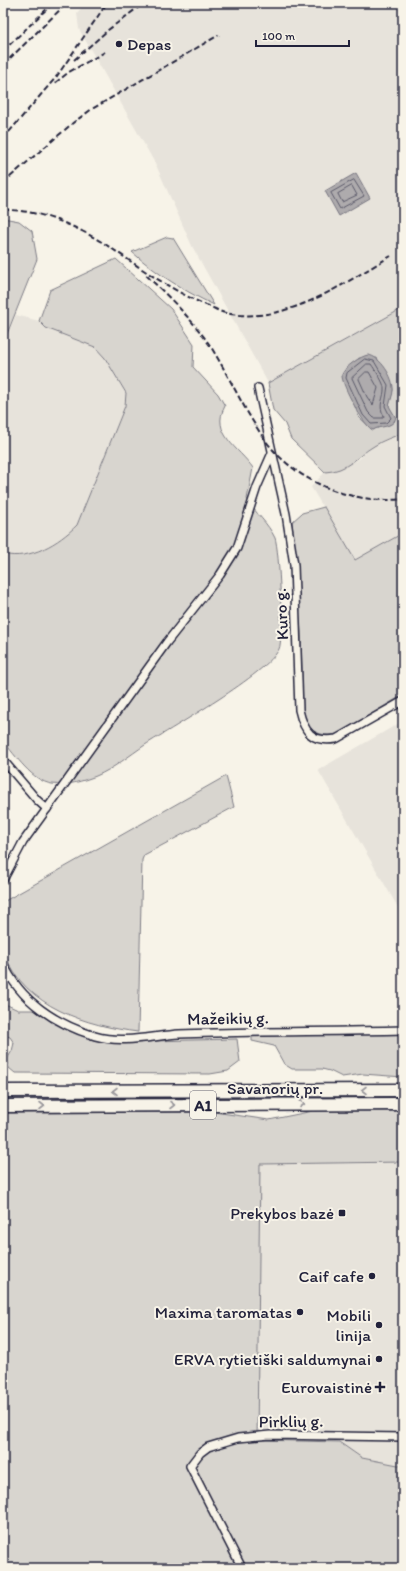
<svg xmlns="http://www.w3.org/2000/svg" width="406" height="1571" viewBox="0 0 406 1571" font-family="Itim,sans-serif">
<style>
.built{fill:#e7e3db}
.green{fill:#d8d5cf;stroke:#7d7c85;fill-rule:evenodd}
.water{fill:#aeabad;stroke:#76747f}
.lines{fill:none;stroke-linecap:round;stroke-linejoin:round}
.shore{stroke:#5a5969;stroke-width:1}
.street-casing{stroke:#22223b;stroke-width:10}
.highway-casing{stroke:#22223b;stroke-width:15}
.street{stroke:#f7f3e8;stroke-width:7}
.highway{stroke:#f7f3e8;stroke-width:12}
.rail{stroke:#22223b;stroke-width:2;stroke-dasharray:6 3;stroke-linecap:butt}
.oneway{stroke:#97959a}
.poi-dot{fill:#22223b;stroke:#f7f3e8;stroke-width:1.5}
.labels{text-anchor:middle;stroke-width:4;stroke-linejoin:round;paint-order:stroke}
.shield{fill:#f7f3e8;stroke:#62616f;stroke-width:1}
.shield-label{font-size:16px;font-weight:bold;fill:#22223b}
.poi-label{font-size:17px;fill:#22223b;stroke:#f7f3e8;text-anchor:end}
.street-label{font-size:17px;fill:#22223b;stroke:#f7f3e8}
</style>
<rect width="100%" height="100%" fill="#f7f3e8"/>
<filter id="ink" filterUnits="userSpaceOnUse"><feTurbulence type="fractalNoise" baseFrequency=".025" numOctaves="2"/><feDisplacementMap in="SourceGraphic" scale="8" xChannelSelector="R" yChannelSelector="G"/><feConvolveMatrix kernelMatrix="1 2 1 2 8 2 1 2 1" color-interpolation-filters="sRGB"/></filter>
<g filter="url(#ink)">
<g class="built">
<path d="M85,3H403V308L268,383L192,246L156,165L79,29L77,13Z"/>
<path d="M16,315L39,321L46,328L95,347L105,358L126,393L125,406L77,525L68,534L37,553L10,556L3,554V344Z"/>
<path d="M403,433V533L355,560L311,487L325,472H332L359,459L373,446Z"/>
<path d="M403,721V916L318,770Z"/>
<path d="M403,1162V1466L362,1458L339,1442L257,1440L260,1164Z"/>
</g>
<g class="green">
<path d="M3,218L19,221L32,231L37,259L3,344Z"/>
<path d="M167,237L173,238L214,305C184,291 157,274 132,252Z"/>
<path d="M116,259L171,309L194,344L193,367L218,394L225,406C210,433 239,448 253,468L247,499C255,513 268,523 275,538C279,548 284,640 279,649C267,674 173,727 145,745C130,755 113,769 96,776C83,781 67,786 52,784C32,781 16,756 3,741V554C30,561 59,543 77,525L125,406L126,393L105,358L95,347L46,328L39,321L50,290Z"/>
<path d="M403,308V433C393,437 383,440 374,446C357,456 348,471 325,472L291,439L285,424L273,410L268,383ZM359,358H377L392,384L393,390L389,406L395,421C388,428 380,425 373,430L359,417L342,374Z"/>
<path d="M324,507L355,560L403,533V695L337,734C321,737 307,732 303,714L301,632L292,522L302,513Z"/>
<path d="M226,776L234,807L144,855L142,860L138,1032C88,1026 24,1007 5,954C0,938 3,918 3,902Z"/>
<path d="M3,1003L18,1010H34L52,1022L81,1035L109,1042L237,1039L240,1062L228,1071L210,1074L15,1073L9,1068L7,1059L12,1051L14,1043L10,1037L3,1035Z"/>
<path d="M403,1033V1077L363,1074L342,1077L330,1071L322,1069H292L284,1064L274,1046L252,1041V1036Z"/>
<path d="M313,1111H403V1162L260,1164L257,1440L339,1442L362,1458L403,1466V1568H3V1113L214,1112L269,1120Z"/>
</g>
<g class="water">
<path d="M356,173L370,198L339,216L325,191Z"/>
<path d="M368,355C380,356 394,378 393,390C393,395 390,401 389,406L396,418C391,429 381,425 373,430C365,428 341,384 342,375C344,367 361,356 368,355Z"/>
</g>
<g class="lines">
<g class="shore">
<path d="M354,180L364,196L340,209L331,193Z"/>
<path d="M352,186L357,195L342,202L338,194Z"/>
<path d="M365,359L374,361L388,385L385,406L391,418L386,423L371,424L363,415L346,378L347,373Z"/>
<path d="M367,364H371C375,370 382,379 384,387C385,398 377,405 384,416L383,418H374L368,412L352,378Z"/>
<path d="M366,372H369L378,388L373,405L367,397L359,379Z"/>
</g>
<g class="street-casing">
<g id="street">
<path d="M258,388L286,514L294,565L299,710C304,732 312,743 336,739L403,701"/>
<path d="M3,760L37,800L47,809"/>
<path d="M3,880L23,842L167,642L220,575L237,548L257,487L272,453"/>
<path d="M3,963C20,1001 56,1024 95,1036C122,1044 152,1036 179,1034C254,1031 328,1032 403,1030"/>
<path d="M242,1568L190,1466L200,1453L208,1447L238,1438L270,1435L403,1437"/>
</g>
</g>
<g class="highway-casing">
<g id="highway">
<path d="M3,1091L403,1090"/>
<path d="M3,1106L403,1104"/>
</g>
</g>
<use href="#street" class="street"/>
<use href="#highway" class="highway"/>
<g class="rail">
<path d="M3,51L53,3"/>
<path d="M74,60L108,30L144,3"/>
<path d="M3,65L67,3"/>
<path d="M55,83L69,72L105,52"/>
<path d="M3,139L57,76L107,3"/>
<path d="M3,183L74,122L92,109L219,35"/>
<path d="M3,210C38,209 76,226 105,244C138,266 170,290 206,305C213,307 219,312 226,313C286,326 342,284 391,256"/>
<path d="M146,275C169,297 193,320 211,347C229,376 243,408 263,437C293,481 351,505 403,499"/>
</g>
</g>
<defs><path id="oneway-chevron" d="M-2-3.5L2.5 0L-2 3.5" fill="none" stroke-width="1.6" stroke-linecap="round" stroke-linejoin="round"/></defs>
<g class="oneway">
<use href="#oneway-chevron" transform="translate(364 1090) rotate(180)"/>
<use href="#oneway-chevron" transform="translate(115 1091) rotate(180)"/>
<use href="#oneway-chevron" transform="translate(302 1104)"/>
<use href="#oneway-chevron" transform="translate(172 1105)"/>
<use href="#oneway-chevron" transform="translate(42 1106)"/>
</g>
</g>
<g class="poi-dot">
<circle cx="119" cy="44" r="4"/>
<rect x="338" y="1209" width="8" height="8" rx="2"/>
<circle cx="372" cy="1276" r="4"/>
<circle cx="300" cy="1312" r="4"/>
<circle cx="379" cy="1325" r="4"/>
<circle cx="379" cy="1359" r="4"/>
<path d="M378 1381h4v4h4v4h-4v4h-4v-4h-4v-4h4z"/>
</g>
<g class="labels">
<rect class="shield" x="190" y="1091" width="26" height="28" rx="3"/>
<g class="shield-label">
<text x="203" y="1111">A1</text>
</g>
<g class="poi-label">
<text x="127" y="50" text-anchor="start">Depas</text>
<text x="334" y="1219">Prekybos bazė</text>
<text x="364" y="1282">Caif cafe</text>
<text x="292" y="1318">Maxima taromatas</text>
<text x="371" y="1321">Mobili<tspan x="371" dy="20">linija</tspan></text>
<text x="371" y="1365">ERVA rytietiški saldumynai</text>
<text x="372" y="1393">Eurovaistinė</text>
</g>
<g class="street-label">
<text transform="translate(281 614) rotate(-93)" y="6">Kuro g.</text>
<text transform="translate(228 1018) rotate(-1)" y="6">Mažeikių g.</text>
<text x="275" y="1094">Savanorių pr.</text>
<text transform="translate(291 1421) rotate(-1)" y="6">Pirklių g.</text>
</g>
</g>
<rect width="406" height="1571" fill="none" stroke="#f7f3e8" stroke-width="16"/>
<rect x="8" y="8" width="390" height="1555" fill="none" stroke="#22223b" stroke-width="1.5" filter="url(#ink)"/>
<path d="M256 40v6h93v-6" fill="none" stroke="#22223b" stroke-width="2"/>
<text x="262" y="40" font-size="12" fill="#22223b" stroke="#f7f3e8" stroke-width="3" paint-order="stroke">100 m</text>
</svg>
